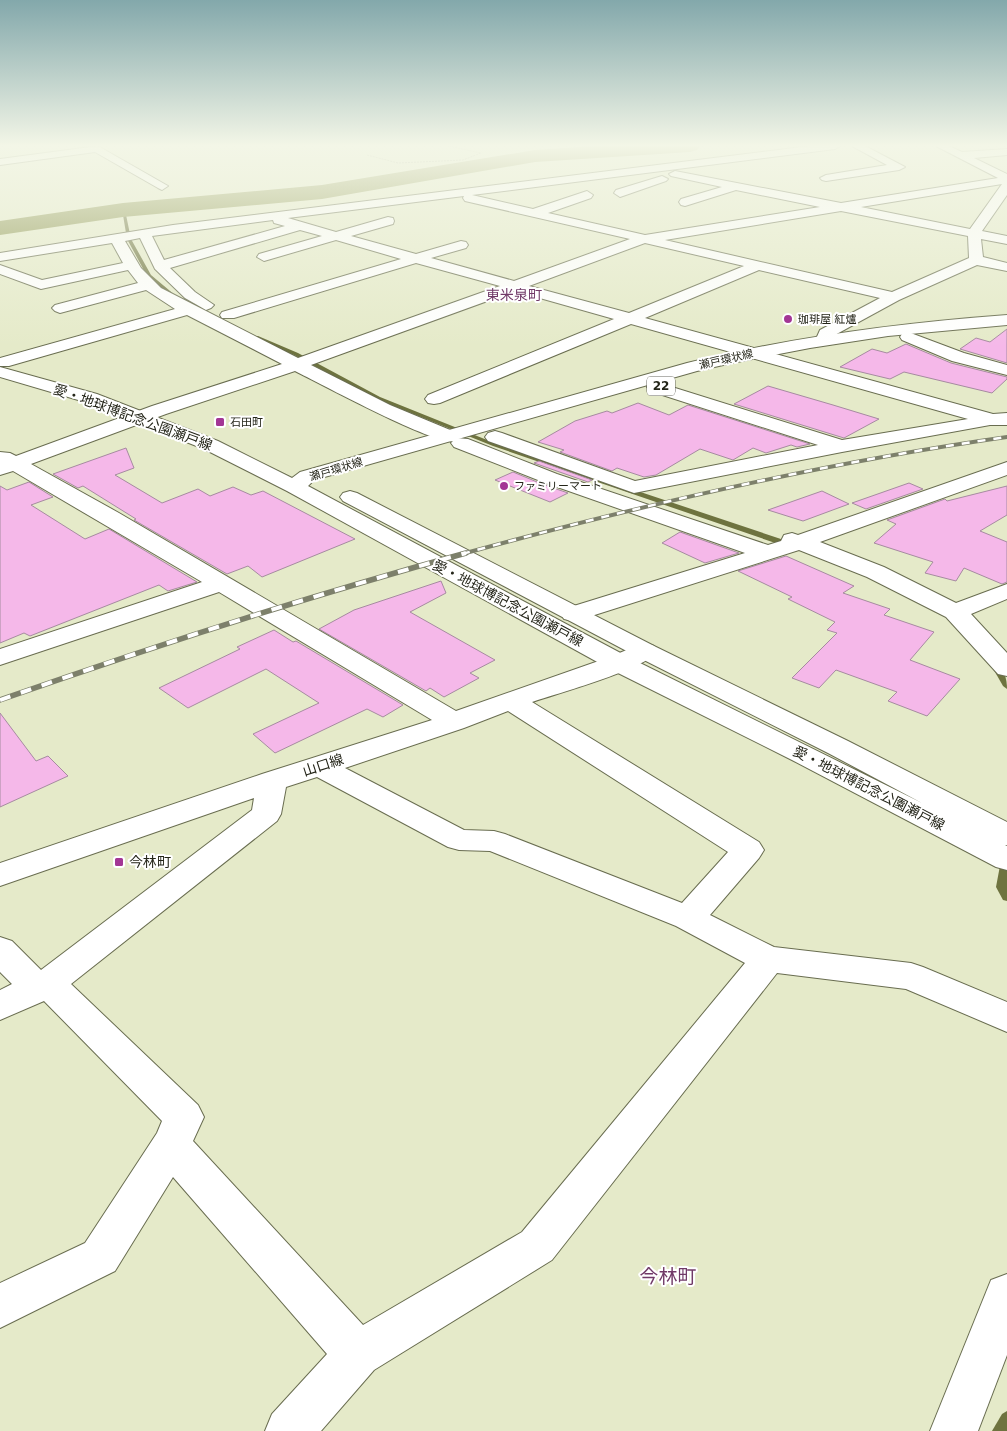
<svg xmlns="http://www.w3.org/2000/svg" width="1007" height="1431" viewBox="0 0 1007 1431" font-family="'DejaVu Sans','Noto Sans JP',sans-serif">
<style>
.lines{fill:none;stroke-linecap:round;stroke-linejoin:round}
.stream{fill:#6e733f;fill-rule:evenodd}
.river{fill:#8d954f;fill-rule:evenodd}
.building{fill:#f5b8e9;stroke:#a68ba0}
.minor-casing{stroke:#696d50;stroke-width:2}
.major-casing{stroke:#696d50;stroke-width:2}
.path{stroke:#9fa289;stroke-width:1;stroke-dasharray:2 1;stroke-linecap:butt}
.minor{fill:#fff;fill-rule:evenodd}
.major{fill:#fff;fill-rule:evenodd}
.rail-far1-casing{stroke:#7d806b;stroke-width:4}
.rail-casing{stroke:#7d806b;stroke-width:5.5}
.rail-far1{stroke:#fff;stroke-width:2.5;stroke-dasharray:8;stroke-linecap:butt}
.rail{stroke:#fff;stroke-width:4;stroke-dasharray:11;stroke-linecap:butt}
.poi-dot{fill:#a33695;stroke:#fff;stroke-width:2}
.labels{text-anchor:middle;stroke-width:4;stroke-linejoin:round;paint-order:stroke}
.far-poi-label{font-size:11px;fill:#242519;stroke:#fff;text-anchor:start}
.far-street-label{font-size:11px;fill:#242519;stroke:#fff}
.shield{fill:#fff;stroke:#66665e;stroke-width:1}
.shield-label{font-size:12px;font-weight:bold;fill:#242519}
.far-quarter-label{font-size:14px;fill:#703967;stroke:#fff}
.street-label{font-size:14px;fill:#242519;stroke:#fff}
.poi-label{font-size:14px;fill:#242519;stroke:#fff;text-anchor:start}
.near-quarter-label{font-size:19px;fill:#703967;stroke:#fff}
</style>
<rect width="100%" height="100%" fill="#e5eac9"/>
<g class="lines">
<g class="stream">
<path d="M122,209L125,210L131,239L151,275L176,296V298H172L147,276L127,239Z"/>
<path d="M254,336H258L298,353L380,397L497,444L793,543L794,545L790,547H787L493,446L376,399L294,355L254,338Z"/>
<path d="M992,663H995C1004,667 1007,679 1007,689L1003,686L991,665Z"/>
<path d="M1007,852V901L1003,900L996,887L1002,855L1003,853Z"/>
<path d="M1007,1411V1431H992L1002,1414Z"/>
</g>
<path class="river" d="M595,146H700L697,150L690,152L535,162L322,199L123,217L0,235V221L123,203L322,185L535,150Z"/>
</g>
<g class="building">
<path d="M1007,329V363L960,349L976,338L990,342Z"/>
<path d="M906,344L951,363L1007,377V379L992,393L904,372L890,379L840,367L872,349L887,353Z"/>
<path d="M768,386L833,405L879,419L844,438L734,404Z"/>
<path d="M638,403L669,415L688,405L810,444L797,447L791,445L766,453L753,448L733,460L700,449L656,475L644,477L617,468L612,471L560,452L564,450L538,442L575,421L607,411L612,413Z"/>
<path d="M126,448L134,468L115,475L162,503L198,489L210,496L233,487L251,495L263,491L355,539L262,577L248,566L227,574L134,520L136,519L83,486L78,488L53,474Z"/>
<path d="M539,461L592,480L588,482L534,463Z"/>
<path d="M513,472L542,484L568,493L550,502L495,480Z"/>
<path d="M29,482L53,497L31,505L85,539L109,529L197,582L168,591L159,585L30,636L24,633L0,643V486L7,490Z"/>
<path d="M909,483L923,489L866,509L852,503Z"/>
<path d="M1007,486V515L980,531L1007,542V582L1002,584L964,568L956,581L925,573L933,562L874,543L896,524L887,520L945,499L947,501Z"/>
<path d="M822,491L849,504L803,521L768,510Z"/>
<path d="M680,532L739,553L705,563L662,543Z"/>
<path d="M786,556L854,586L843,593L890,609L884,615L934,632L910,660L960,679L927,716L888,701L897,692L836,670L819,688L792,678L837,633L827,630L835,622L788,599L792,597L738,571Z"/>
<path d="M441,581L446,593L410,612L495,660L470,673L479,678L444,697L430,688L426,691L319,629L354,610Z"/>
<path d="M274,630L293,642L296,641L403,705L383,717L367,709L275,753L253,734L319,703L266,669L188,708L159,688L240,649L237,647Z"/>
<path d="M0,713L36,761L48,756L68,776L0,807Z"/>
</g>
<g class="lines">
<g class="minor-casing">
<g id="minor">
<path d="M98,146L168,186L162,190L158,188L95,152L0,165V159Z"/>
<path d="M810,146H840L835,149L472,195L533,209L587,191L593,195L591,198L548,213L645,235L820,207L736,190L685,206L681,205L679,202L681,199L722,187L671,176L669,174L675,171L841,203L998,178L936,146H949L962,152L1007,149V155L974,158L1007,174V195L982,231L1007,236V244L981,239L983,257L1007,263V271L977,265L899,300L833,336L830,342H818L816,339L820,330L880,298L759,270L645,318L993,414L1007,413V425H990L842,452L634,493L488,441L485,437L488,433L495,431L502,433L635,481L818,445L650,391L647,387L650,383L656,382L842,440L968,419L631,324L440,403L434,404L428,403L425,399L428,395L614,319L515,291L311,365L390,405L455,432L458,436L456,438L468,439L557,474L768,545L781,541L784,535L792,533L798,535L1007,462V475L820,542L884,567L956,603L1007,584V599L971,614L1007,653V676L998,674L946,617L867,577L799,550L582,619L573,621L564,619L561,614L564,609L745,553L543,482L454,447L451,443L453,441C434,445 319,383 295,371L166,414L31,464L119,513L456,711L610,657L636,646L645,643L654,646L658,651C646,669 556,694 532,702L759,842L764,850L759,858L710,915L774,947L911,963L923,967L1007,1002V1032L906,989L777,973L552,1260L374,1370L321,1431H265L272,1414L327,1354L173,1177L115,1271L0,1328V1283L85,1243L157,1133L162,1121L44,1001L0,1020V990L12,984L0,972V937L12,941L41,970L252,810L254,798L0,886V863L262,774L432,720L219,592L0,665V649L202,582L13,471L0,475V452L10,453L16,456L152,406L282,364L187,315L9,366H0V358L175,309L146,290L60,313L55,311L52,308L55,305L138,283L128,270L41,289L0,274V265L42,280L123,263L112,243L0,261V253L173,225ZM1002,184L970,229L861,207ZM464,196L463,198L465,201L630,239L514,281L431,258L466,248L468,245L466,242L461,241L416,254L351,236L393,224L394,221L393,218L388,217L336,232L288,218ZM841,211L968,236L969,258L892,292L665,240ZM273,220L274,223L285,226L164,260L152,236ZM300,230L322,236L259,254L257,257L264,261L336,240L401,259L222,312L220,315L222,318H234L416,263L500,286L298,358L161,288L141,268L125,241L140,238L155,269L185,298L206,310L211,308L214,305L195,292L170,268ZM645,243L744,266L629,313L529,286ZM508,711L728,852L682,903L505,834L494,831L464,830L345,768L464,728ZM317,777L448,847L459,850L490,851L676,926L745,963L522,1232L363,1325L193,1141L204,1117L198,1105L71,984L277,821L281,814L286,787Z"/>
<path d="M852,146H865L905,167L899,170L826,181L822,180L820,178L826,175L887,165Z"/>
<path d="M662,176L668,179L666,181L620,197L614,193L616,190Z"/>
<path d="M908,332L964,353L1007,365V375L952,361L902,340L900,337L902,334Z"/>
<path d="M1007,1274V1355L978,1431H930L991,1280Z"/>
</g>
</g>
<g class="major-casing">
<path id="major" d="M1007,315V325L888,336L810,348L732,363L697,371L314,480L308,486L628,657L922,803L828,753L636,656L343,501L340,497L343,493L350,491L357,493L654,646L848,741L1007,822V845H1005L1007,846V870L996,867L792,760L610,669L287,491L204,449L85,402L0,377V367L97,394L218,441L292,478L300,472L687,363C792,337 899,323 1007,315Z"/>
</g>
<path class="path" d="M367,155L398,163L463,160L481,153L449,146"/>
<use href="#minor" class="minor"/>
<use href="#major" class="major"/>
<g class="rail-far1-casing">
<path id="rail-far1" d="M462,554C641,505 823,463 1007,437"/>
</g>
<g class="rail-casing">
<path id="rail" d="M0,700C154,646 309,596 466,553"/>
</g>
<use href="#rail-far1" class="rail-far1"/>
<use href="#rail" class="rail"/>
</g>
<linearGradient id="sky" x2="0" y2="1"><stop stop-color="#83a8ab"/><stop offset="0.42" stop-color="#f3f6e7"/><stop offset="1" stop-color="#f3f6e7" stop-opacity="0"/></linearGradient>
<rect width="1007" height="346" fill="url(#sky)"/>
<g class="poi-dot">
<circle cx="788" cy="319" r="5"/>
<rect x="215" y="417" width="10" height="10" rx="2.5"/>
<circle cx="504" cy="486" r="5"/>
<rect x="114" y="857" width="10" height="10" rx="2.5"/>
</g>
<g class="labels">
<g class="far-poi-label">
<text x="798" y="323">珈琲屋 紅爐</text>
<text x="230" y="426">石田町</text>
<text x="514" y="490">ファミリーマート</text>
</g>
<g class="far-street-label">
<text transform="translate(726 359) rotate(-13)" y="4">瀬戸環状線</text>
<text transform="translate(336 469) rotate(-17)" y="4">瀬戸環状線</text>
</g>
<rect class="shield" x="647" y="376.5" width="28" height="19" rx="4"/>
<g class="shield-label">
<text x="661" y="390">22</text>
</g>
<g class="far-quarter-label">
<text x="514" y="300">東米泉町</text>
</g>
<g class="street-label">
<text transform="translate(133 417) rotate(20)" y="5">愛・地球博記念公園瀬戸線</text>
<text transform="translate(508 603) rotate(28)" y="5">愛・地球博記念公園瀬戸線</text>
<text transform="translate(323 765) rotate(-18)" y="5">山口線</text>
<text transform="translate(869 788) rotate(27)" y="5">愛・地球博記念公園瀬戸線</text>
</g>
<g class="poi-label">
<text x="129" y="867">今林町</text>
</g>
<g class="near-quarter-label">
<text x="668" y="1283">今林町</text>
</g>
</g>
</svg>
